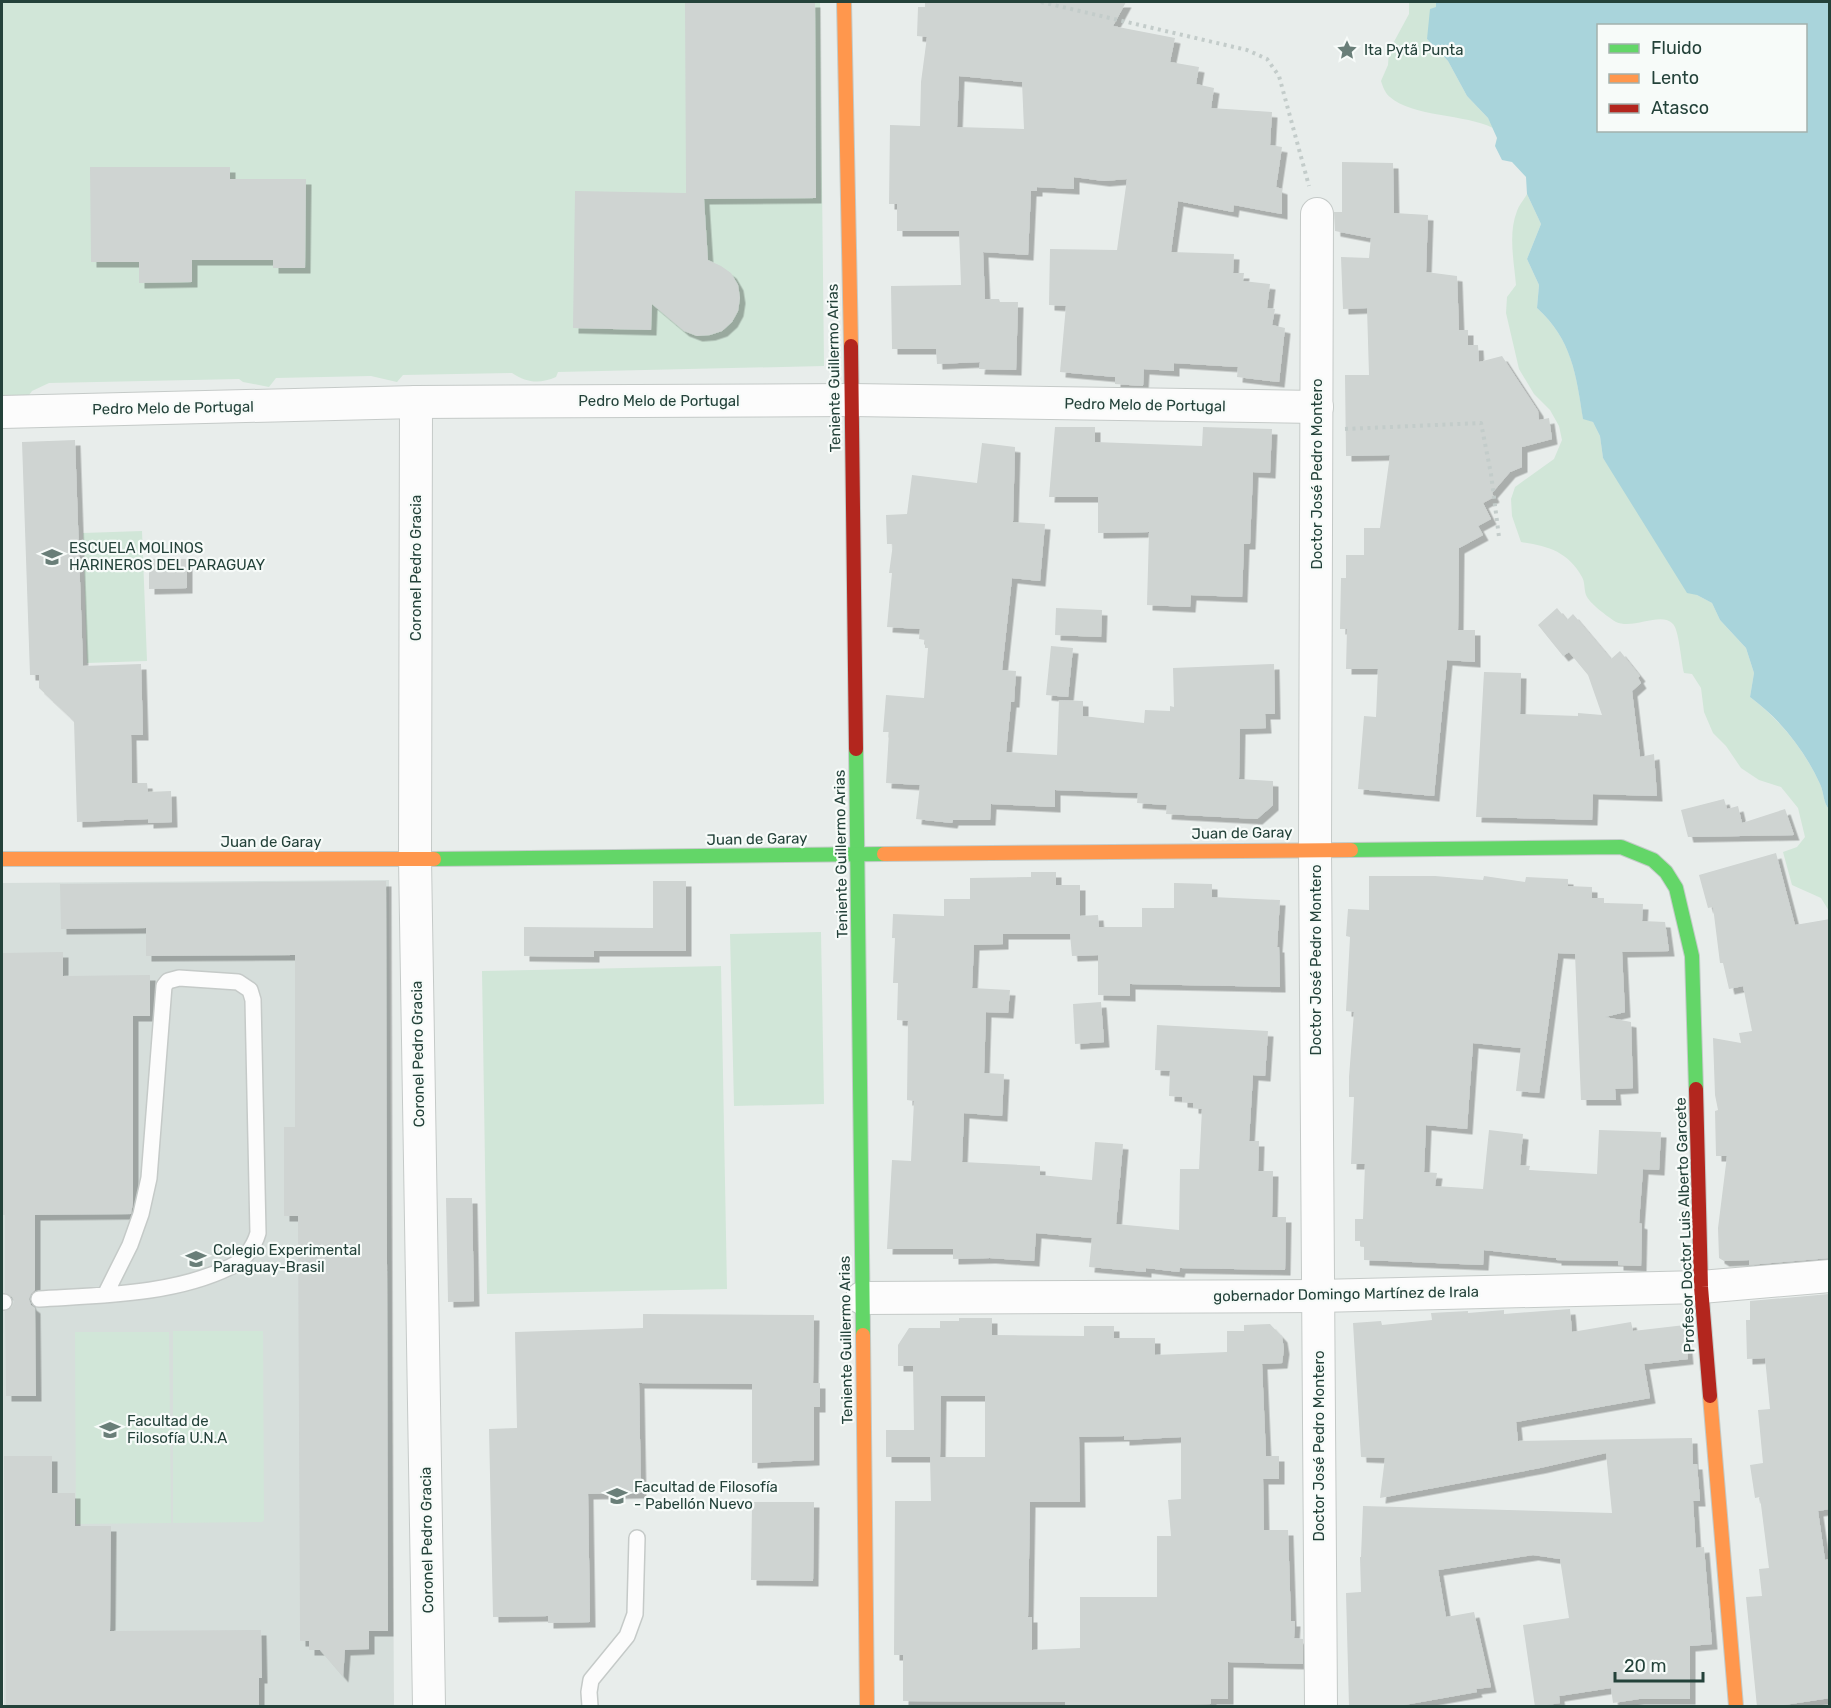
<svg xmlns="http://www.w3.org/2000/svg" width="1831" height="1708" viewBox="0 0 1831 1708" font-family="Rubik,sans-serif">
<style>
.built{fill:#d6dedb}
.green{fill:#d1e6d8}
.water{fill:#a9d4db;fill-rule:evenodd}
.building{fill:#cfd4d2;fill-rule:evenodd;filter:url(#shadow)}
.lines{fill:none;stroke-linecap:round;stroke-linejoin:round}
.lane-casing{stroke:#c5cac8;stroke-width:18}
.street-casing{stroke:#c5cac8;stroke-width:34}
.fast-casing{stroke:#c3cbc8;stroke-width:16}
.slow-casing{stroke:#c3cbc8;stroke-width:16}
.jam-casing{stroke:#c3cbc8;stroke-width:16}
.path{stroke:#c3ccca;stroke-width:4;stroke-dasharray:3 4.5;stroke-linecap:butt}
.lane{stroke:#fcfcfc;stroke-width:15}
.street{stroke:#fcfcfc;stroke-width:32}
.fast{stroke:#63d668;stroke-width:14}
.slow{stroke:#ff974d;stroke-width:14}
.jam{stroke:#b3261e;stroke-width:14}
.labels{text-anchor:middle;stroke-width:4.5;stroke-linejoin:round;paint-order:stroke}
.poi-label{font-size:15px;fill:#24423a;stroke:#f7fbf9;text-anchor:start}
.street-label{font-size:15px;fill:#24423a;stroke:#f7fbf9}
</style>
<defs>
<filter id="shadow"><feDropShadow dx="5.5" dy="5.5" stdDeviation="0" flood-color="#0004"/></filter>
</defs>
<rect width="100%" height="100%" fill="#e8edeb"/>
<path class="built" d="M389,880L394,1706H4L2,883Z"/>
<g class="green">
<path d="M2,2H820L824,366L558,372L556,377C540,384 527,383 512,373L403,375L397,382L371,376L276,378L269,387L243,382L239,379L49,383L32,391L23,403L2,411Z"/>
<path d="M1409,2H1436L1437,8L1427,39L1448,61L1467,96L1488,118L1493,128C1466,114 1412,117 1390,97C1385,93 1383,87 1381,81L1388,65L1389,51L1409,14Z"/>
<path d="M1527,194L1541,224L1527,259L1539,285L1537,308C1572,340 1576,374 1583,418L1593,422L1600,436L1603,458L1697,595L1712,603L1720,620L1746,648L1754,673L1750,697C1780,720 1804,749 1820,784C1824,792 1823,803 1829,809V911L1821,898L1792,885L1783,852L1797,847L1805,837L1798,808L1781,787L1759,780L1741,768L1726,746L1713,733L1704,712L1701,688L1692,674L1684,673C1681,661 1679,630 1673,624C1661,611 1634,630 1616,622C1608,617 1589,603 1586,595C1584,589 1585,582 1582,577C1568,551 1547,546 1521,542L1512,516L1511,499L1515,487L1554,459L1562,440L1559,426L1550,410L1534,394L1519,369L1506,313L1507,297L1516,285C1514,261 1508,234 1517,211C1519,205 1524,200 1527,194Z"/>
<path d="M142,531L147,661L87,663L83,533Z"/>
<path d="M821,932L824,1104L734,1106L730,934Z"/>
<path d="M721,966L727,1289L487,1294L482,971Z"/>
<path d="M173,1331H263L264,1520L262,1522L173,1523Z"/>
<path d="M75,1332H169L171,1523L76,1524Z"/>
</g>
<path class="water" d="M1436,2H1829V809C1823,803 1824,792 1820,784C1804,749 1780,719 1750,697L1754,673L1746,648L1720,620L1712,603L1697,595L1687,593L1603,458L1600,436L1593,422L1583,419C1576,374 1572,340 1537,308L1539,285L1527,259L1541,224L1527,194L1526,177L1512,162L1502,160L1495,146L1497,138L1488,118L1467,96L1448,61L1427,39L1430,9L1436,7ZM1598,26H1806V130H1598Z"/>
<g class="building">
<path d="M685,2H815L816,198L704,199L708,260L721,266L731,273L738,285L740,298L738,311L732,322L722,331L710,335L697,336L684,331L652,304L651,330L573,328L575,191L686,193Z"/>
<path d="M925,2H1126L1113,26L1175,38L1170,62L1199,67L1196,84L1214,88L1211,108L1272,112L1270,145L1282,147L1276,187L1282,189V214L1234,205L1233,212L1178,201L1171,252L1234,254L1233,273H1244L1243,281L1270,284L1267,308L1275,309L1272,325L1285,328L1279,382L1237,377L1238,367L1174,363V371L1144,369L1143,386L1115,384V377L1060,372L1066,306L1049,305L1050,249L1117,250L1127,179L1104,181L1074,177V189L1037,187V191H1031L1028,255L983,252L985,299H999L1000,302H1018L1016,370L979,369L980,362L937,364L936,349H892L891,286L961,285L959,231H897V204H889L890,125L920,126L921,82L927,37L917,36L918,7H925ZM959,76L1022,82L1024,129L957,127Z"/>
<path d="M1342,162L1393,163L1394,213L1428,215L1426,272L1457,276L1459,330H1468V345H1478L1479,362L1502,356L1538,411L1539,420L1549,418L1552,439L1522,447V467L1510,472L1492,493L1494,497L1483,503L1491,519L1478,526L1483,535L1459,548L1458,630H1475V662L1447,660L1434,796L1358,789L1364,716L1376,717L1378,669H1346L1347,629H1340L1341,578H1346V555H1364V528H1380L1390,455L1346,456L1345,375H1369L1367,308L1343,309L1341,257L1369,258L1371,238L1335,231L1334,212H1342Z"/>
<path d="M90,167H230V179H306L305,268H273V260H192V282L139,283V262H91Z"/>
<path d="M1055,427H1095V442L1202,446L1203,427L1272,429L1270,473L1253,472L1250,544H1244L1242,597L1191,595L1190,607L1147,605L1149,532L1098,533V497H1049Z"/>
<path d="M75,440L83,666L141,664L143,735H131L132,783H147L148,792L171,791L172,822L148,823V819L77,822L74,721L39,688V675H30L22,442Z"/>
<path d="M982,443L1015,447L1013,522L1045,524L1040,581L1012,578L1002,670L1016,671L1014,702H1011L1006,752L1057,755L1059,700L1083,701V716L1144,723L1145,710L1170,711V706L1174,707L1173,668L1274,664L1275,714H1265L1266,728L1240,729L1239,779L1273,781V805L1257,819L1166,814L1167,805L1137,803L1138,793L1055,790V807L991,804L990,820H953L952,823L916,819L920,785L886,783L889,732H883L886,695L924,698L928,648H925V640L919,639L920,629L887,627L892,573H889L893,544H887L886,515L907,514L912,475L977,483Z"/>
<path d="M149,559H187V588L149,589Z"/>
<path d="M1056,608L1102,610L1101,637L1055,635Z"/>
<path d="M1557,608L1567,620L1573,614L1611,659L1620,651L1640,676L1638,678L1641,683L1632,691L1640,757L1654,754L1657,796L1593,794L1592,820L1476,817L1484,672L1521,673L1520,714L1578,716V713L1602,715L1588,675L1569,652L1563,656L1538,625Z"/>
<path d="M1051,646L1073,648L1068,697L1046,695Z"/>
<path d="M1724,799L1727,809L1738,806L1742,823L1785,809L1794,835L1688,837L1681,810Z"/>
<path d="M1776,853L1795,925L1830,919V1258L1749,1265V1260L1724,1261L1719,1258L1718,1228L1727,1156H1716L1715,1111L1718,1110L1715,1095L1713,1038L1741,1043L1739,1033L1752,1031L1743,986L1729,989L1723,963H1720L1713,907L1708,908L1699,875Z"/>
<path d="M1031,872H1056V885H1080V916L1098,915L1099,927H1142V908H1174V883L1212,884V897L1280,900L1277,947H1279L1280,987L1130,984V996L1098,995V955L1072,956L1070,934H1003V944L974,945L972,988L1010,990L1008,1013L986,1012L984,1073L1004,1074L1002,1116L964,1113L962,1162L1040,1166V1175L1092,1180L1095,1142L1123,1144L1116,1224L1179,1230L1180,1169H1199L1202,1109L1193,1108V1103L1182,1102V1097L1169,1096L1170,1071L1155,1070L1157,1025L1268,1031L1265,1076L1253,1075L1249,1141H1259L1258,1171H1273L1272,1217H1286L1285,1270L1180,1268L1179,1272L1146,1268V1272L1089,1267L1092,1238L1036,1233L1034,1261L990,1258L953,1259V1249H887L892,1160L911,1161L914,1101L907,1100L908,1021L897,1020L898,983H893L895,938H892L893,914L944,916V899H970V878L1031,877Z"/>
<path d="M1369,876H1435L1483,880L1484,876L1525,882L1526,877L1568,879V886L1592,887V898H1604V903L1643,904L1642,921L1665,922L1669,951L1622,952L1625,1012L1605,1017L1631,1022L1633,1088L1615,1089L1616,1100H1581L1575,954L1558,953L1539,1093L1516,1091L1521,1048L1473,1043L1467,1129L1426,1125L1424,1172L1437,1173L1435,1186L1483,1189L1489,1130L1523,1134L1520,1165L1530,1166L1529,1170L1597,1174L1599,1130L1661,1132L1659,1170L1643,1169L1639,1223L1642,1224L1641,1266L1618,1265V1261L1556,1260V1258L1484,1250L1483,1265L1364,1260V1247L1360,1246V1241H1355V1219H1363L1365,1164H1351L1354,1097H1349V1077L1354,1012L1346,1011L1350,937L1346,936L1348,909L1369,910Z"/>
<path d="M386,881L388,1631H369V1649L345,1650L343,1677L320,1650H309V1641H300L298,1216H284V1127H295V955L146,956V928L61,929L60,884Z"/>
<path d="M653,881H686V951H594V957L524,956V927L653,928Z"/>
<path d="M63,952V976L150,975V1016H133V1203L131,1214L35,1215V1290L31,1294L29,1299L31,1305L35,1308L36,1396H6L5,1311L12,1307L14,1301L12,1297L5,1293V1215H3L2,953Z"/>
<path d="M1101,1002L1104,1042L1075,1044L1073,1004Z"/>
<path d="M446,1198H472L474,1301L448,1302Z"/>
<path d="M1829,1294L1830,1509L1818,1511L1825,1560L1830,1559V1698L1771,1707H1757L1746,1597L1762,1596L1759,1569L1769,1568L1760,1497L1755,1498L1750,1465L1763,1463L1758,1410L1770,1409L1765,1358L1747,1359L1746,1320H1750V1301Z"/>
<path d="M1570,1309L1572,1332L1631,1322L1633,1331L1685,1325L1688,1359L1644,1364L1650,1398L1516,1422L1518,1441L1692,1438L1693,1464H1697L1700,1501H1693L1696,1548L1704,1547L1712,1644L1690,1646V1699H1639L1613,1703L1611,1688L1559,1696L1560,1703L1535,1707L1523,1625L1569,1618L1560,1559L1533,1555L1438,1570L1446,1617L1474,1612L1491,1687L1476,1689L1477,1692L1393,1707H1349L1346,1593L1361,1592L1360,1557H1361L1363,1506L1612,1513L1606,1453L1540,1468L1380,1498L1385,1458L1361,1457L1353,1323L1381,1321L1382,1325L1432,1320L1431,1313L1468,1311V1313L1504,1310V1314Z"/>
<path d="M643,1314L814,1315L813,1383H820V1407H814V1460L752,1463V1384L639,1383L641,1493L588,1494L590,1622L548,1623V1616L493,1617L489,1429L517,1428L515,1332L643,1328Z"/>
<path d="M959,1318H992V1335L1084,1336V1326H1114V1338H1155V1355L1227,1352V1331H1244V1325L1270,1324L1282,1337L1284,1349L1282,1363L1262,1364L1266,1456H1279V1479H1263L1264,1530H1288L1291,1621H1295L1294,1638L1303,1639V1664L1228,1662V1699H1211V1704L1065,1707V1702L903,1701V1655H894L895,1501H931L930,1457H985V1396H941L940,1457H886V1430H914L913,1366H898V1345L909,1328H940V1321H959ZM1124,1436V1440L1181,1437V1499L1168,1500L1171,1536H1157V1597H1080V1648L1032,1650V1617H1028L1030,1502H1080L1079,1437Z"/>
<path d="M4,1456H52V1493H75V1526H111L110,1631L261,1630L262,1678H259V1707H6Z"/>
<path d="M752,1502H814L813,1581L751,1580Z"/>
</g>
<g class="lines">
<g class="lane-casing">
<g id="lane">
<path d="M39,1299C100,1295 173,1295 230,1267C244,1261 254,1247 258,1233L253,1000L250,990L238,982L179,978L168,981L164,986L149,1178L141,1214L130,1245L105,1295"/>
<path d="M2,1302H4"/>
<path d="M590,1706L589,1692L591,1680L627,1636L635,1614L637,1538"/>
</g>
</g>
<g class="street-casing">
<g id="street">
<path d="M1317,214L1315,849L1321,1706"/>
<path d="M416,402L415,859L429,1706"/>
<path d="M2,412L416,402L852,400L1317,407"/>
<path d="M862,1298L1318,1296L1701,1287L1830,1276"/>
</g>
</g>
<g class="fast-casing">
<g id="fast">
<path d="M856,749L863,1335"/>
<path d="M1351,850L1621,847L1653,860L1666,872L1676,888L1692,956L1696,1089"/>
<path d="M434,859L884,854"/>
</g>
</g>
<g class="slow-casing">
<g id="slow">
<path d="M844,2L851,346"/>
<path d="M884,854L1351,850"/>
<path d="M2,859H434"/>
<path d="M863,1335L867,1706"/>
<path d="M1710,1396L1736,1706"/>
</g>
</g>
<g class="jam-casing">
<g id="jam">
<path d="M851,346L856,749"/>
<path d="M1696,1089L1701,1287L1710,1396"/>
</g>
</g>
<g class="path">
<path d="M1041,2L1247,50L1267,59L1279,76L1309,186"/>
<path d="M1345,429L1481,423L1491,474L1499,537"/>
</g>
<use href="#lane" class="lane"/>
<use href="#street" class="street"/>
<use href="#fast" class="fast"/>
<use href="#slow" class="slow"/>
<use href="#jam" class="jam"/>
</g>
<defs>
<g id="sight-bare" transform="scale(1.62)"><path d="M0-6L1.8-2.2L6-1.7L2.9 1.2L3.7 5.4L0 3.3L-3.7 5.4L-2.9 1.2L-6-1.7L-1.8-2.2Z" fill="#697e78" stroke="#f7fbf9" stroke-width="2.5" paint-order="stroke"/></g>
<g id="school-bare" transform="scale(1.62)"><path d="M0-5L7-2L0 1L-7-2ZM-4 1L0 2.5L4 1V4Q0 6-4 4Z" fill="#697e78" stroke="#f7fbf9" stroke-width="2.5" paint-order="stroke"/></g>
<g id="university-bare" transform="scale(1.62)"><path d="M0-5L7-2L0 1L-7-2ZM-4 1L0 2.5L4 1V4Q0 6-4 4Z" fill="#697e78" stroke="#f7fbf9" stroke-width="2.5" paint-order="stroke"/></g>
</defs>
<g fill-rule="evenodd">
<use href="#sight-bare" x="1347" y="50"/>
<use href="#school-bare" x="52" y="557"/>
<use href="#university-bare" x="196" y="1259"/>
<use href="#school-bare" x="110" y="1430"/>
<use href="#school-bare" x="617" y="1496"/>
</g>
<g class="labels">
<g class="poi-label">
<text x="1364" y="55">Ita Pytã Punta</text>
<text x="69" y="553">ESCUELA MOLINOS<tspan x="69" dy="17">HARINEROS DEL PARAGUAY</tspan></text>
<text x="213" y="1255">Colegio Experimental<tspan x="213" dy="17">Paraguay-Brasil</tspan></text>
<text x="127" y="1426">Facultad de<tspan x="127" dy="17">Filosofía U.N.A</tspan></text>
<text x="634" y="1492">Facultad de Filosofía<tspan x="634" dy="17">- Pabellón Nuevo</tspan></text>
</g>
<g class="street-label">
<text transform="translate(834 368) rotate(-91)" y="5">Teniente Guillermo Arias</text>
<text x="659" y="406">Pedro Melo de Portugal</text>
<text transform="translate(1145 405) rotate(1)" y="5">Pedro Melo de Portugal</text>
<text transform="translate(173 408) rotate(-1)" y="5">Pedro Melo de Portugal</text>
<text transform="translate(1317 474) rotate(-90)" y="5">Doctor José Pedro Montero</text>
<text transform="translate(416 568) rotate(-90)" y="5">Coronel Pedro Gracia</text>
<text transform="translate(1242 833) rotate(-1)" y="5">Juan de Garay</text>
<text transform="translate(757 839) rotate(-1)" y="5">Juan de Garay</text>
<text x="271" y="847">Juan de Garay</text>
<text transform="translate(841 854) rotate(-91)" y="5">Teniente Guillermo Arias</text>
<text transform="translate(1316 960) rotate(-90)" y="5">Doctor José Pedro Montero</text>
<text transform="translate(418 1054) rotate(-91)" y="5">Coronel Pedro Gracia</text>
<text transform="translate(1685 1225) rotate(-92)" y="5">Profesor Doctor Luis Alberto Garcete</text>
<text transform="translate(1346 1294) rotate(-1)" y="5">gobernador Domingo Martínez de Irala</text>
<text transform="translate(846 1340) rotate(-91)" y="5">Teniente Guillermo Arias</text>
<text transform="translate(1319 1446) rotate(-90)" y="5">Doctor José Pedro Montero</text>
<text transform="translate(427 1540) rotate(-91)" y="5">Coronel Pedro Gracia</text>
</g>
</g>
<rect width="1831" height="1708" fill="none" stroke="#24423a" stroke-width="6"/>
<rect x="1597" y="24" width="210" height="108" fill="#f7fbf9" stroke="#a3b1ad" stroke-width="1.5"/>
<rect x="1609" y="44" width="30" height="9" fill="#63d668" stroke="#a3b1ad" stroke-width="1.5"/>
<text x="1651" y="54" font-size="18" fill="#24423a">Fluido</text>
<rect x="1609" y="74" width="30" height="9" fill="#ff974d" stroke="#a3b1ad" stroke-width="1.5"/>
<text x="1651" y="84" font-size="18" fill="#24423a">Lento</text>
<rect x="1609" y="104" width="30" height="9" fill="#b3261e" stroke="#a3b1ad" stroke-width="1.5"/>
<text x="1651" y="114" font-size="18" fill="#24423a">Atasco</text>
<path d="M1615 1672v9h88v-9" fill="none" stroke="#24423a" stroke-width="3"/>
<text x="1624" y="1672" font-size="18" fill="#24423a" stroke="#f7fbf9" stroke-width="4.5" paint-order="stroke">20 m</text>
</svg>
